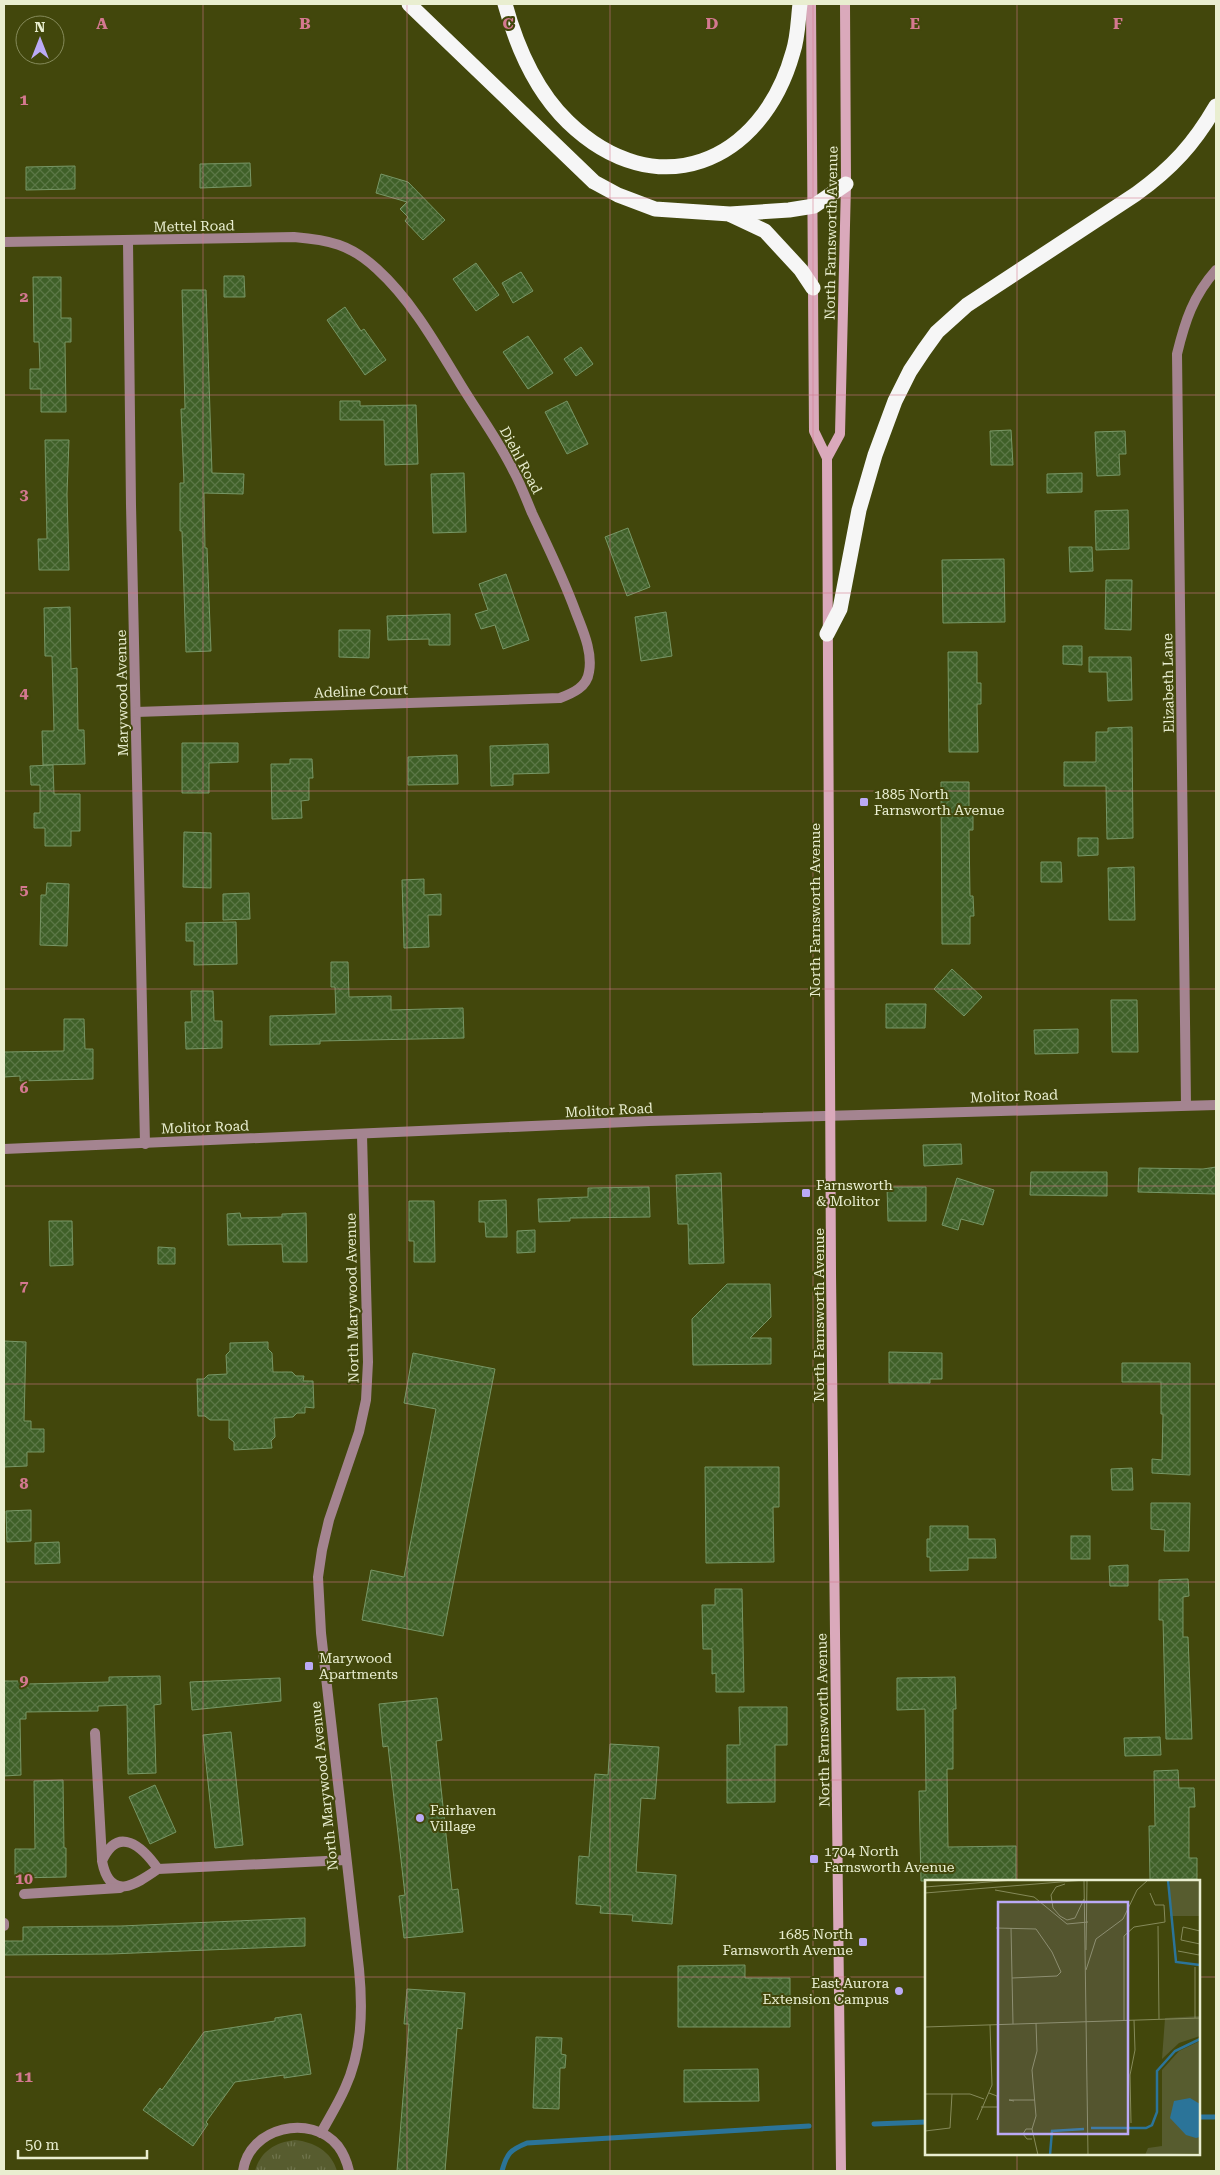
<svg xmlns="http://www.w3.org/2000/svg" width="1220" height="2175" viewBox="0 0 1220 2175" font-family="'Roboto Serif',serif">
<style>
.grass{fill:url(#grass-tufts)}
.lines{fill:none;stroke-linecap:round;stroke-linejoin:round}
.stream{stroke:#2b7499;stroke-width:5}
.building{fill:url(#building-cross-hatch);stroke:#779665}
.minor{stroke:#a48490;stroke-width:10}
.tertiary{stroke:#a48490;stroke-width:10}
.secondary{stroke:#daa9bb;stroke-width:10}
.motorway{stroke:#f6f6f6;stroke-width:15}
.grid{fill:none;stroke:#d47890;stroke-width:1;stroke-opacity:0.55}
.poi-dot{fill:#bbaaf6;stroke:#42470c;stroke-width:2}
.labels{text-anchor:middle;stroke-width:4;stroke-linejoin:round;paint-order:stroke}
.street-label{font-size:14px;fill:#e9eed0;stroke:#42470c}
.poi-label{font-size:14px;fill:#e9eed0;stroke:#42470c;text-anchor:start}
.inset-river{fill:none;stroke:#2b7499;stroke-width:2.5}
.inset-road{fill:none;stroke:#858a5a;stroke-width:1}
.view{fill:#bbaaf6;fill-opacity:0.15;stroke:#bbaaf6;stroke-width:2.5}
.inset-edge{fill:none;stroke:#e9eed0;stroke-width:2.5}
.grid-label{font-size:16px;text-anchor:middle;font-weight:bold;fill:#d47890;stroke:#42470c;stroke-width:4;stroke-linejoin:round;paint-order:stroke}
</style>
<defs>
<pattern id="grass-tufts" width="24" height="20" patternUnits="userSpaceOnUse" patternTransform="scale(1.25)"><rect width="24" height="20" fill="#575c2f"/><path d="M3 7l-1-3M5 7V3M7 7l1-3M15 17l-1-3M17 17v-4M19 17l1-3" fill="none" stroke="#6f744c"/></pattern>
<pattern id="building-cross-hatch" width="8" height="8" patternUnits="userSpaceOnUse" patternTransform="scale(1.25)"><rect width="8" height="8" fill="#3f6028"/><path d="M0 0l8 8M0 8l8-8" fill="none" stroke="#5b7746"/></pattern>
</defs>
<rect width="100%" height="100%" fill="#42470c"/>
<path class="grass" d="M295,2140C314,2142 331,2151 337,2171H255C260,2152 275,2142 295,2140Z"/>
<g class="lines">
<g class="stream">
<path d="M1199,2117H1216"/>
<path d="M874,2124L926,2122"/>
<path d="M502,2171C507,2153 510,2150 527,2143L809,2126"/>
</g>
</g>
<g class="building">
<path d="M250,163L251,186L200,188V164Z"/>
<path d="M75,166V189L26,190V167Z"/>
<path d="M381,174L408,182L445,220L423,240L405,221L408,217L400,209L407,202L376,193Z"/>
<path d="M476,263L499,295L476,311L453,279Z"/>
<path d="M521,272L533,291L513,303L502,283Z"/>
<path d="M224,276H244L245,297H224Z"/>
<path d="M33,277H61V318H71V342H65L66,412H41V389H30V369H40L39,342H34Z"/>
<path d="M182,290H206L212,473L244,474L243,494L204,493L205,548H207L211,651L186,652L182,531H180V483H184L181,409H185Z"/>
<path d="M345,307L361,331L364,329L386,360L365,375L327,320Z"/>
<path d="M528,336L553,373L528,389L503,352Z"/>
<path d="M581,347L593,364L576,376L564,359Z"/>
<path d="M340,401H360V406L416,405L418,464L385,465L384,420H340Z"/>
<path d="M567,401L588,444L567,454L545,412Z"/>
<path d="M1011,430L1013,465H991L990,431Z"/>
<path d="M1125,431L1126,454H1119L1120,475L1097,476L1095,432Z"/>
<path d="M45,440H69L67,494L69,570H39L38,539H47Z"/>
<path d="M464,473L466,532L433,533L431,474Z"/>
<path d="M1082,473V492L1047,493V474Z"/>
<path d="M1128,510L1129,549L1096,550L1095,511Z"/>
<path d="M628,528L650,587L627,596L605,537Z"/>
<path d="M1069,547H1092L1093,571L1070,572Z"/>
<path d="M1004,559L1005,622L943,623L942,560Z"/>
<path d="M506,574L529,640L503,649L495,625L481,629L475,614L488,610L479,584Z"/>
<path d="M1106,580H1132L1131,630L1105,629Z"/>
<path d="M70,607L71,669L77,668L78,730H84L85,764L43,765L42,731H54L52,656H45L44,608Z"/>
<path d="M666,612L672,656L641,661L635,617Z"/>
<path d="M450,614V645H429V639L388,640L387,616Z"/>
<path d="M339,630H370L369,658L339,657Z"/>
<path d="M1063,646H1082V665L1063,664Z"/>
<path d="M948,652H977V683H981V704H977L978,752H949Z"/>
<path d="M1089,657H1131L1132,700L1108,701L1107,672H1089Z"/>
<path d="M1132,727L1133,838L1107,839L1106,786H1064V762H1096V732H1108V728Z"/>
<path d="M182,743H238V762L209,763V793H182Z"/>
<path d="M548,744L549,773L513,774V785L491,786L490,746Z"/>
<path d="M457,755L458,784L408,785V757Z"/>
<path d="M290,759H312L313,778H309V800L301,801L302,818L272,819L271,764H290Z"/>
<path d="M53,765L54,794H80V831H71V846H45V828H34V813H40V785H31L30,766Z"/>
<path d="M941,782H969V810H973V830H969L970,896H973L974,916H970V944H942Z"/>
<path d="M184,832L211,833V888L183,887Z"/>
<path d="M1078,838H1098V855L1078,856Z"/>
<path d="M1041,862H1061L1062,882H1041Z"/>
<path d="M1134,867L1135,920H1109L1108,868Z"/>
<path d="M424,879V895L441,894V915H428L429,947L404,948L402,880Z"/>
<path d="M47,883L69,884L67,946L40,945L41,895H46Z"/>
<path d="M249,893L250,919L223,920V894Z"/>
<path d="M236,922L237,964L194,965V941H186V923Z"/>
<path d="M331,962H348L349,997L391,996V1010L463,1008L464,1038L320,1041V1044L270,1045V1016L336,1014L335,987H331Z"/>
<path d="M952,969L982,997L964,1016L934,989Z"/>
<path d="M191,991H213L214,1021H222V1048L186,1049L185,1022H192Z"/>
<path d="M1111,1000H1137L1138,1052H1112Z"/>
<path d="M886,1004H926L925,1028H886Z"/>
<path d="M64,1019H84L85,1049H93V1079L20,1081V1076L4,1077V1052L64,1051Z"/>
<path d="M1078,1029V1053L1035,1054L1034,1030Z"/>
<path d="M961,1144L962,1164L924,1166L923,1145Z"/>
<path d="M1216,1167V1194L1138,1192L1139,1168L1203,1169Z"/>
<path d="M1031,1172H1107V1196L1030,1195Z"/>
<path d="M721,1173L724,1263L689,1264L688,1224H678L676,1175Z"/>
<path d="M957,1178L994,1190L983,1225L961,1219L958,1230L942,1225Z"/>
<path d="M649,1187L650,1217L570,1218V1221L539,1222L538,1199L588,1197V1188Z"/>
<path d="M887,1187H926V1221H888Z"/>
<path d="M506,1200L507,1237H486L485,1222H479V1201Z"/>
<path d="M409,1201H434L435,1262H414V1241H409Z"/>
<path d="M240,1213L241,1218L282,1217V1214L306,1213L307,1262H283L282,1244L228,1245L227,1214Z"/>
<path d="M49,1221H72L73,1265L50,1266Z"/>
<path d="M535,1230V1252L517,1253V1231Z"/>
<path d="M158,1247L175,1248V1264H158Z"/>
<path d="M727,1284H770L771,1317L750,1338H771V1364L693,1365L692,1319Z"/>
<path d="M4,1341L26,1342L24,1421H31V1429H44V1452H27V1466L4,1467Z"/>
<path d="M268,1342V1349L272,1353L273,1372H292L296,1376H304L303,1381H313L314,1408L305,1407V1413H297L293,1417L274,1418L275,1437L271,1441L272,1448L234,1450V1442L229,1438V1420H210L205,1416H198L197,1379H204L208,1375L227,1374L226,1355L230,1351V1343Z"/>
<path d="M889,1352L942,1353V1379H930V1383H889Z"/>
<path d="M413,1353L495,1369L443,1636L362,1620L371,1570L404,1577L436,1409L404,1403Z"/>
<path d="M1122,1363H1190V1475L1152,1473V1459L1162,1460L1163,1414H1161V1382H1122Z"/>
<path d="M705,1467H779V1507H773L774,1562L706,1563Z"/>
<path d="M1132,1468L1133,1490H1112L1111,1469Z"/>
<path d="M1151,1503H1190L1189,1551H1164L1165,1530L1151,1529Z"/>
<path d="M31,1510V1541L7,1542L6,1511Z"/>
<path d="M930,1526H968V1539H995L996,1558H968V1570L930,1571V1557H927V1539H930Z"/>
<rect x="1071" y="1536" width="19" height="23"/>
<path d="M59,1542L60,1563L35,1564V1543Z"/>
<path d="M1128,1565V1586H1110L1109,1566Z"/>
<path d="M1188,1579L1189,1596L1183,1597V1637H1188L1192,1739H1166L1163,1620H1159V1580Z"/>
<path d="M715,1589H742L744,1692H716V1673L712,1674V1649H703L702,1605H715Z"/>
<path d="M160,1676L161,1704L154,1705L156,1773L128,1774L127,1705L98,1706V1711L26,1712V1719H20L21,1775L4,1776V1681H25L26,1684L109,1682V1677Z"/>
<path d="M955,1677L956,1709H953V1769H947L948,1847L1016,1846V1881H921L919,1791H926L925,1709L897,1710V1678Z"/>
<path d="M280,1678L281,1701L192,1710L190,1682Z"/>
<path d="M437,1698L442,1740L436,1741L452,1890L458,1889L463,1932L404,1938L399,1896L405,1895L388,1746L383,1747L379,1704Z"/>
<path d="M739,1707H787V1745H775V1802L727,1803V1745H740Z"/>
<path d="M231,1732L243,1845L215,1848L203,1735Z"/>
<path d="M1160,1737L1161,1755L1125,1756L1124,1738Z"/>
<path d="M610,1744L659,1747L655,1799L641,1798L636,1872L676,1875L672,1924L632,1921L633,1915L600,1913L601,1906L576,1904L579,1856L589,1857L595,1774L608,1775Z"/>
<path d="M1178,1770L1179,1788H1194L1195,1807H1189V1858H1197V1879L1150,1880L1149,1826H1155L1154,1771Z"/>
<path d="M63,1780L64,1848H66V1877L15,1878V1849H35L34,1781Z"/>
<path d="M155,1785L176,1832L150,1844L129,1797Z"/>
<path d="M305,1918V1946L111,1954L4,1955V1941H23V1927L121,1926Z"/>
<path d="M745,1965V1978H790V2027H678V1966Z"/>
<path d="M407,1989L465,1993L462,2029L457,2028L445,2171H397L409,2024H404Z"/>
<path d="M301,2014L311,2074L284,2078V2075L235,2082L206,2122L208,2124L193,2146L143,2110L160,2088L162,2090L204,2032L275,2021V2018Z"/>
<path d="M536,2037L562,2038L561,2054L566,2055L565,2068H560L559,2109L533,2108Z"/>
<path d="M758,2069L759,2101L684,2102V2070Z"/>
</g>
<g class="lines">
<g class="minor">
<path d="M128,241L131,505L145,1144"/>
<path d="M4,242L294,237C329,240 350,244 377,269C412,301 436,344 461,385C478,413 499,441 514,472C521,485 526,499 532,513C547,545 563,577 575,610C582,629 593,651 589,672C587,687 573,693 560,698L136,712"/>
<path d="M1186,1105L1177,354C1185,321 1193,296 1216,270"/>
<path d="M95,1733L102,1859"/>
<path d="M158,1869C135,1885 110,1902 102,1861C118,1825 142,1846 158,1869L346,1860"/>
<path d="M24,1894L120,1888"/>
<path d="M4,1923V1926"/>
<path d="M321,2133C329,2118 338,2104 345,2088C362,2051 363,2010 359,1969L321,1633L318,1577L322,1550L329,1520L359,1432L366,1400L368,1362L362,1135"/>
<path d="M243,2171C249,2127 311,2113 338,2146C344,2154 347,2162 349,2171"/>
</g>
<path class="tertiary" d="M4,1149L649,1121L1216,1105"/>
<g class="secondary">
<path d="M811,4L814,431L827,458L831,1274L841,2171"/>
<path d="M827,458L840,434L846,184L845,4"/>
</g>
<g class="motorway">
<path d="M409,4L594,182L618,195L655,209L730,214L789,210L814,206L846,184"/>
<path d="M505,4C517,48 535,90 568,122C656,207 762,164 793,52C798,37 798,20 800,4"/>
<path d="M731,215L765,231L801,270L813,288"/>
<path d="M827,634L840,609L859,510L875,455L895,401L910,371L924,350L937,332L967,305L1136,194C1172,168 1194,144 1216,106"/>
</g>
</g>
<path class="grid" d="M203,4V2171M407,4V2171M610,4V2171M813,4V2171M1017,4V1881M4,198H1216M4,395H1216M4,593H1216M4,791H1216M4,989H1216M4,1186H1216M4,1384H1216M4,1582H1216M4,1780H1216M4,1977H926M1199,1977H1216M1017,2154V2171"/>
<g class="poi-dot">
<rect x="859" y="797" width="10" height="10" rx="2.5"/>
<rect x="801" y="1188" width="10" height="10" rx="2.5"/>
<rect x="304" y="1661" width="10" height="10" rx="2.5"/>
<circle cx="420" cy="1818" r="5"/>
<rect x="809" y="1854" width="10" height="10" rx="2.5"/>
<rect x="858" y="1937" width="10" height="10" rx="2.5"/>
<circle cx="899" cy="1991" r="5"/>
</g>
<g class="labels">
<g class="street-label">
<text transform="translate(194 226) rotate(-1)" y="5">Mettel Road</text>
<text transform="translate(831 233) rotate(-89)" y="5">North Farnsworth Avenue</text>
<text transform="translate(521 460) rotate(62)" y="5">Diehl Road</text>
<text transform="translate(1168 683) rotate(-91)" y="5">Elizabeth Lane</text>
<text transform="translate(361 691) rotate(-2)" y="5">Adeline Court</text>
<text transform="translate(122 693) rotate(-91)" y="5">Marywood Avenue</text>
<text transform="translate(815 910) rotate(-90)" y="5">North Farnsworth Avenue</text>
<text transform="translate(1014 1096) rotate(-2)" y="5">Molitor Road</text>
<text transform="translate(609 1110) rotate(-3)" y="5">Molitor Road</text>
<text transform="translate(205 1127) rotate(-2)" y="5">Molitor Road</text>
<text transform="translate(352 1298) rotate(-91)" y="5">North Marywood Avenue</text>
<text transform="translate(819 1315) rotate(-90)" y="5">North Farnsworth Avenue</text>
<text transform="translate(823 1720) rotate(-91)" y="5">North Farnsworth Avenue</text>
<text transform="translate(324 1786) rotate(-96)" y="5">North Marywood Avenue</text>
</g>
<g class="poi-label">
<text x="874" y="799">1885 North<tspan x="874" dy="16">Farnsworth Avenue</tspan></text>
<text x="816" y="1190">Farnsworth<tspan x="816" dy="16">&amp; Molitor</tspan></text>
<text x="319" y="1663">Marywood<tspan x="319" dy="16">Apartments</tspan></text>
<text x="430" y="1815">Fairhaven<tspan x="430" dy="16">Village</tspan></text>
<text x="824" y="1856">1704 North<tspan x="824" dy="16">Farnsworth Avenue</tspan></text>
<text x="853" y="1939" text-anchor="end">1685 North<tspan x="853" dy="16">Farnsworth Avenue</tspan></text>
<text x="889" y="1988" text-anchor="end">East Aurora<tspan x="889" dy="16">Extension Campus</tspan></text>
</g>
</g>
<g transform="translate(925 1880)">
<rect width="275" height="275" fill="#42470c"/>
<path d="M245,0H275V36H245ZM275,136V156L254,163L237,179L240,138Z" fill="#575c2f"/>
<path d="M275,161V273L220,275L223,268L237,266V190L254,171Z" fill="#575c2f"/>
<path d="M265,218L275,224V257L271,258L261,255L245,238L249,221Z" fill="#2b7499"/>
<path class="inset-river" d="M243,0L251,82L275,85M166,248H221L227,245L232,232V191L250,171L275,159M125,275L127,251L159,249"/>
<path class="inset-road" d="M159,0L163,275M140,4L131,7L126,15L128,28L135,36L142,40L150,38L159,19M0,7L89,0M70,10L109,17L142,44L163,42M0,13L160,0M233,46L234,139M71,48L111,49L127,72L136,92L132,96L87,98M86,48L88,144M275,51L258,47L256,60L275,64M161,70L162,0M253,71L274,75L275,69M270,87V138M161,90L171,59L198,39L212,10L223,0M199,140V56L209,47L240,42L239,25H230L225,13M0,147L275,138M0,214H45L59,219M89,221L84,220H110M56,227H73L72,216L64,213M52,240L67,205L65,145M206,243L205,195L210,170L209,140M107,249L111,236L107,190L112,171L111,143M107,249L113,275M107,249H101L98,254L102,259H107M0,251L25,248L27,214"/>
<path class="view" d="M73,22H203V254H73Z"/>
<rect width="275" height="275" class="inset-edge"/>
</g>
<g class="grid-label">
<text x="102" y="29">A</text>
<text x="305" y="29">B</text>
<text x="508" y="29">C</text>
<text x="712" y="29">D</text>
<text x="915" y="29">E</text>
<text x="1118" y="29">F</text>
<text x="24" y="105">1</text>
<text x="24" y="302">2</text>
<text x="24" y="500">3</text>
<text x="24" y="698">4</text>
<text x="24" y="895">5</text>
<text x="24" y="1093">6</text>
<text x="24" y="1291">7</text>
<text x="24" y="1489">8</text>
<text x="24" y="1686">9</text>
<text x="24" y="1884">10</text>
<text x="24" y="2082">11</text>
</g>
<rect width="1220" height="2175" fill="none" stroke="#e9eed0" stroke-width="10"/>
<g transform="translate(40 40)"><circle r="24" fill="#42470c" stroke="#858a5a"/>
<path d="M0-4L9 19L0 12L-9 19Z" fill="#bbaaf6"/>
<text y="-8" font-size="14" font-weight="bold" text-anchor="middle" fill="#e9eed0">N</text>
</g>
<path d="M18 2150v8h129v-8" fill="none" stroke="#e9eed0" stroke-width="2.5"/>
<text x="25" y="2150" font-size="15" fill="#e9eed0" stroke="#42470c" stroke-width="4" paint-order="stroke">50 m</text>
</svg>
